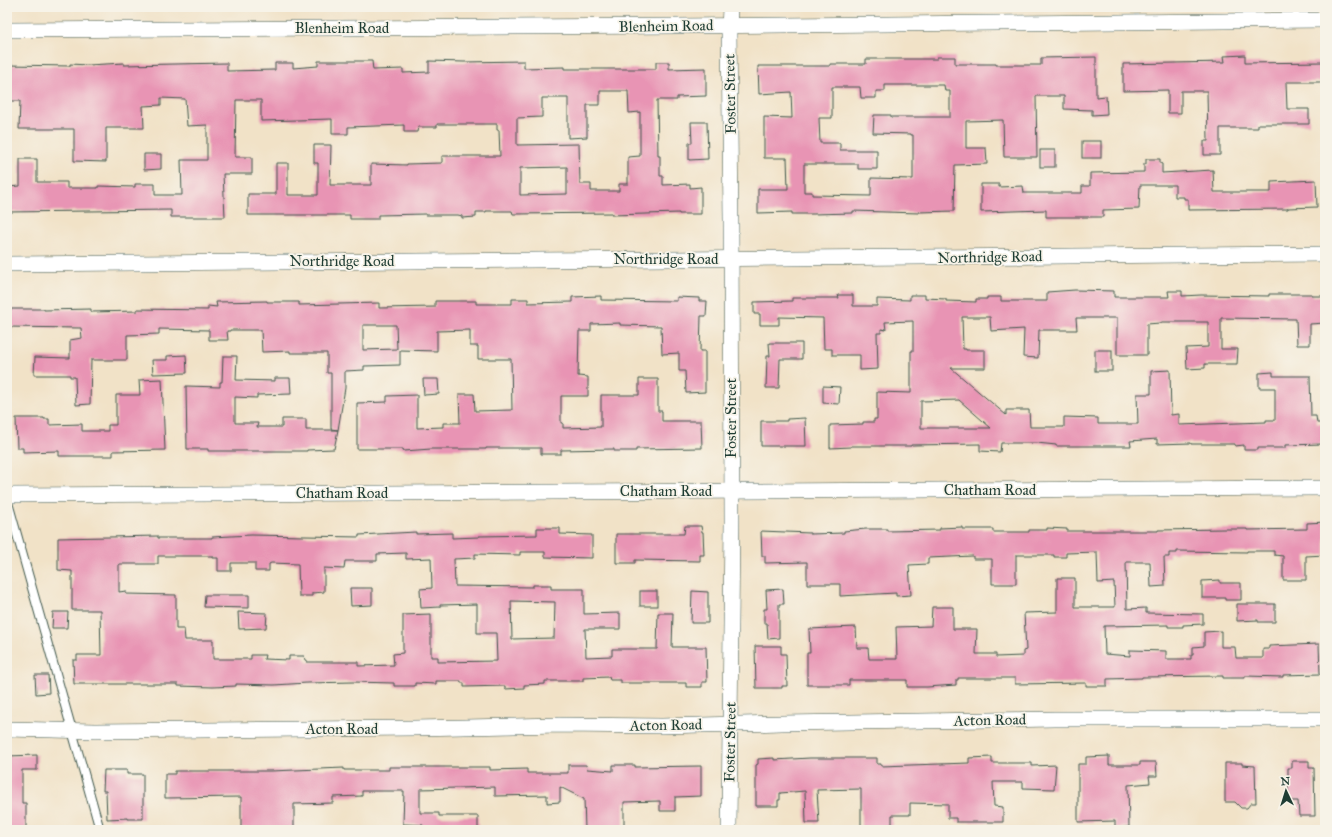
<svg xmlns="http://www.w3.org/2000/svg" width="1332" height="837" viewBox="0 0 1332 837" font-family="'IM FELL Great Primer',serif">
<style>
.building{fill:#e894b4;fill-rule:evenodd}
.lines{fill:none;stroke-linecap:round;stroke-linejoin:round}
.service-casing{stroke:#3e564a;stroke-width:10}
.minor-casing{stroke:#3e564a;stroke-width:16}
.service{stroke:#fff;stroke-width:8}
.minor{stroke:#fff;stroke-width:15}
.labels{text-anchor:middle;stroke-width:3.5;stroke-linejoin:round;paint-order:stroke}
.street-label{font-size:15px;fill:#1f3d34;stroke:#f7f3e8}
</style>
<rect width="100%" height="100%" fill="#f7f3e8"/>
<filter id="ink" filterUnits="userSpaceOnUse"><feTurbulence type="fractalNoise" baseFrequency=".025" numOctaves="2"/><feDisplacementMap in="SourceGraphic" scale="8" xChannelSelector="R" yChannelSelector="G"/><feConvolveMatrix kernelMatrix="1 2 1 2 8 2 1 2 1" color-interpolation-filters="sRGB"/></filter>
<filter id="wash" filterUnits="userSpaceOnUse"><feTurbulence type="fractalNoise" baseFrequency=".012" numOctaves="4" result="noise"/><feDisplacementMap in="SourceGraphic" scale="16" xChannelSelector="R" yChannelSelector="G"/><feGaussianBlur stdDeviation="0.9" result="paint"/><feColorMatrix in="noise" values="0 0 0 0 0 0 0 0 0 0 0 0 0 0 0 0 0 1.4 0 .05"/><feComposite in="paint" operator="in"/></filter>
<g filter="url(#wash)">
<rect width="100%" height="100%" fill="#f1e2c7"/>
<g id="blocks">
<g class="building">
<path d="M1245,55V63L1325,62V78H1322V82H1286L1287,109H1309V124H1258V128H1220V155H1204V141H1208L1207,91H1181V113H1168V90L1123,91V64L1225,62L1224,56Z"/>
<path d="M937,57H955V64H996V65H1041V58L1096,57V97L1106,96L1107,114L1092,115V110L1064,109V96H1036L1037,157H1004L1003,120L966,121V148H986L987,164L955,165L954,211L919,212V213L853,211V213L813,214H792V212L758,213V189H788L787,158H764V117L792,118L791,92L759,94L758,66H830V64H866V59H937ZM885,85H944L945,91H950V117H891V115H874L873,133L911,134V135H913V179L871,178V196L812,195V192H804V164H858V169H877V150H840V143H820L819,118H832V87H860L861,98H876V91H885Z"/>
<path d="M318,61H372L373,70L403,69V73L429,72V61L464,62L524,61V68L564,67V69H656V62H669V69L706,68V96L677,97V100H657L658,156H660V176H663V185L690,184V188L701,187V214H679V213L612,215V213L513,214L512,211H486V212H476V217L462,218V216L458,215H426V214L378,215V219H350V215H248V194H276V163H288V195H318V163H314V145H331L330,185H371V164L407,165V164L442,163V156H500L499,130H497V124H437V127H418L417,132H404V125L348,127V134H332V119L261,121V100H236L235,157H252V174H223L225,217H171V210L7,212V187L20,186V159H37V182H67V188H98V186L135,187V184H155V195H182L181,160H207V125L187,126L185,99L161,98V105L143,106L144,128H106V162L74,161V129H19L20,101H7V65L70,66V64L88,65L124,63V65L227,63V71L275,70V63H293V68L318,66ZM600,91H628L629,113L640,112V156L628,157V184H619V191H591V184H580L579,144L517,145V118L542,117V98H568V138L587,137V105H600ZM567,167V194L520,195V168Z"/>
<path d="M691,122H707L708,159L689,160V143H692Z"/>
<rect x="1082" y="141" width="19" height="17"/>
<rect x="1040" y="150" width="15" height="17"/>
<path d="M144,154H161V169L144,170Z"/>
<path d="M1146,159H1160V163L1162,164V173L1213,170L1214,192H1271V182L1316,180L1317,207L1288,208V209L1188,210V199H1184V197H1175V185H1140L1139,209L1103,210V217H1046V210L981,212V184H999V187L1023,186L1024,193H1082V186H1090V173L1144,172V164H1146Z"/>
<path d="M1075,290L1114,291V297H1169L1168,291H1182V296L1201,295L1269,296V294H1312V296H1325V323L1310,324V345H1297L1296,319L1221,318V349H1238L1237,364H1205V368L1187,369L1186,348L1208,347V322H1162L1160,323L1147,324V355H1117V318H1076L1077,330H1039L1038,358L1023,357L1024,329L991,331L990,317H962L963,349H966V350H985V368H951L1006,415V410H1029L1030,427H1064V417L1098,418V424H1138L1137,394H1151V371L1170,370L1171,415L1179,414V425L1266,422V420H1275V388H1259V373L1273,372V376H1310L1311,416H1316L1317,423H1323V444L1285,445V448H1258V450H1244V445L1235,446V444H1191V443L1157,444V439L1130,441L1131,446H1056V445L1037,443H1001L1000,452L980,451V444L911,445V446H851V447L830,448V425L863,424V422H874V419H877V392L911,393V351H913V321L885,322L886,330L881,329V333H877L878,369L860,370V355H832V349H824L823,318L779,317V325H760V314H754V302L792,301V298H839L838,295H853V306H877V299L910,300V295H925V298L946,299V301L976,302V299H987V297H1001V301H1047V292ZM959,400L991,428H921V401Z"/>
<path d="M601,296V300L677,301V297L699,298V301H707L706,316H701L700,351H705V392L686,393L685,371H679V353L662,354L661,326L620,325V323L591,324V331H579L578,376L588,377V396H561V423H563V428L601,427V395H639V379H658V411H662V421H701L702,448L636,449V451H614V449L561,450V454H541V448H486V449H431L404,451L403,449H357V403L387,402V396L417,395V428L443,427V423H460L459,394H474L475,411L512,410L511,359H478V346H470V330L437,331V351L400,350V365L364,366V370L345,371V388L338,430L331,429V373H327V353H290V351L262,352L261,330H230V331H227L228,340H209V330L159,329V334L127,335V360H91L90,404L76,405L75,377H70V375H34L35,357L70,358V340L82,338L81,328L7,327V309H44V310L91,309V312L137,311V309L208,310V306L217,307L216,302L267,301V302H299V305L379,303V308L435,307V301H476V304H512V299H528V303L572,302V297ZM363,325H396L397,349L363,350Z"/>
<path d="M769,343H802V359H780L779,388H766L767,356H770Z"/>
<rect x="1095" y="350" width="17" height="21"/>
<path d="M186,355L187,373L153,374L152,360H167V356Z"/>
<path d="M223,356H237L236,380L275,381V378H290L291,394L257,395V398L235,397V423H258L257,427H282V419H306V430H338L334,449L307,450V451H208V449H187L186,386L220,387V382H222Z"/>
<path d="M162,379L165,450L113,451V456H59V451L23,452V448H17L16,418H44V419H49V425L82,424V431H108V425H116V395H140L139,380Z"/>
<path d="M423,379H438L439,394L424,395Z"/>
<path d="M823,386L840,387L839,404L823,403Z"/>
<path d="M805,418L806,446H761V421H787V419Z"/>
<path d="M1325,522V555L1306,556V580H1283V556L1274,555V551H1247V552L1177,551V553H1169V557H1164L1165,586L1151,587L1150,562H1126L1127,609L1146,608V613L1203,614V624L1183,625V627H1168V625L1104,626L1105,654L1130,656V650L1166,651V659H1191V655H1193V647L1204,646V632L1221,631V647H1235L1236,658H1263V649H1269V646L1319,644L1320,674L1283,675V677L1245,676V678H1223V676L1142,677V678L1107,679V686H1086V683L1015,684V678H958V680H956V685L927,687H907V680H849V685H807V653H810L809,629L856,627L857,648H868L869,659H897L896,627L931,626L932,607H953V629H977L976,654H996V657L1023,656V651L1026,650L1024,613L1057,612V578H1075V607H1115L1114,582L1098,583L1097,552L1066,553V557H1054V555H1016V584H992V559H973V556L928,558V564L909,565L911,595L896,596V593L840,596V584H807V562L765,563V556H762L761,531L810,533V534L844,533V531L866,529H887V531L940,530V528L962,527V529H993V532H1029V530H1047V528L1067,529V531H1158V530L1224,529H1247V530L1307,529V523Z"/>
<path d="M685,526H701L702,532H703L704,555H700V561L635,560V563H616V534H684Z"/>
<path d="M537,528H560V534L592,535V558L545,557V552H520V555L475,554V558L454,559L455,586L533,587V585H551V589H584V614L620,613V629H585L586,657L612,656V649H657L658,613H673L672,647H706L707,682H702V687H686V683H621V680H610L609,677L583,678V681H545V684L524,685V688L505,689V686L464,687V683H461V681H436V684L415,683V686H394V683L353,682L307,683L274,685L236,684V686L213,687L178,686V684H74L73,660H77V655H101L100,610H72V571L58,570V538L158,536V538H212V537L251,535L359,537V535L416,532V534L452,533V538L479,537V536L537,535ZM406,553V559L431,558L432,588L420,589L421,608L440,607V605L477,604V633H496L497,661L438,662V657H431V614L403,615V653L393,654L394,665L358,666V662H307V660H305L304,656H289V660L264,659L265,655H251V659H213V640H185L184,629H176V595L126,594V591L119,592V564H158V556H212V558H218V571H231V563H255V571H269V564L271,563L298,564L299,596H312V593L324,592V568L344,569L345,561H377V554ZM511,601L555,602L554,638L512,639Z"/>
<path d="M1220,580V583H1241V600H1225V598H1202V581Z"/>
<path d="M350,588H372V605L351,606Z"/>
<path d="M783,589L784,604H779V638L768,639L767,623H764V609H767L766,590Z"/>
<rect x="640" y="591" width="17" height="15"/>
<path d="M692,591L708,592V623H691Z"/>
<path d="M205,595H249V608L204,607Z"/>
<path d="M1237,604H1275V622H1258V620L1237,621Z"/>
<path d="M53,612H68L67,628H52Z"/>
<path d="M238,612L267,613L266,628L239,629Z"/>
<path d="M755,646H781V654H786L787,686H782V688H756Z"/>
<path d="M35,675H48L49,693L36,694Z"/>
<path d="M37,755V770H22V803H26V830H7V756Z"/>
<path d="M1109,756V765H1140V762H1156L1157,776H1149L1150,783L1128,785L1129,827L1115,828V821L1078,822V764H1086V757Z"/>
<path d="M992,757V763H1032V766L1056,765L1054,789L1023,788V782H993L994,806L1003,807V822H956V818H948V804L910,803V815H892V827L861,828V789L817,790L819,823H806L805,791L780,793V800H778V806H756V765L758,764V759L774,758V760L810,758H877V764H881V766L969,763V758Z"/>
<path d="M1292,761H1309V768H1314L1315,816H1299L1298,801H1288V768H1292Z"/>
<path d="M1225,763H1242V765L1255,766L1256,803H1251L1247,808H1241L1235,802H1225Z"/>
<path d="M568,765H586L587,769L613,771V765H635V767L701,766V796L675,797V811H660V801L624,802V830L585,829L584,799L560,787V802L547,803V795L495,796V787L420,789V813H439V816H478V830H423V825L403,824L404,791H362V796L333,797V803L294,804V830H276V828H241V797L165,798V774H175V771H271L344,768V770H389V767H490V770L527,769V773H568Z"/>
<path d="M104,770H127V774H143V819H128V818L107,819L106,791H103Z"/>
</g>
</g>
</g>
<g filter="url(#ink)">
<use href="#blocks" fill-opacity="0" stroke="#3e564a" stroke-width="1"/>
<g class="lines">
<g class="service-casing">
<path id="service" d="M7,499L100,830"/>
</g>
<g class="minor-casing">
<g id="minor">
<path d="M7,30L678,26L1325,20"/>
<path d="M7,264L1325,254"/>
<path d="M7,495L1325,488"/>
<path d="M7,729L95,731L414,728L559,725L662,726L782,723L1054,719H1325"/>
<path d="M729,830L732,521L731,221L729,31L730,7"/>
</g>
</g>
<use href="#service" class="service"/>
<use href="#minor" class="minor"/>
</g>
</g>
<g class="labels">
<g class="street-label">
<text transform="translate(666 26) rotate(-1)" y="5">Blenheim Road</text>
<text x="342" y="33">Blenheim Road</text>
<text transform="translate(730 94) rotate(-91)" y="5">Foster Street</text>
<text transform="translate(990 257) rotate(-1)" y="5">Northridge Road</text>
<text x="666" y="264">Northridge Road</text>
<text x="342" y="266">Northridge Road</text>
<text transform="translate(731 418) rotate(-90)" y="5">Foster Street</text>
<text x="990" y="495">Chatham Road</text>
<text x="666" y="496">Chatham Road</text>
<text x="342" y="498">Chatham Road</text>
<text transform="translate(990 720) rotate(-1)" y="5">Acton Road</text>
<text transform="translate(666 725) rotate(-1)" y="5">Acton Road</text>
<text x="342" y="734">Acton Road</text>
<text transform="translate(730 742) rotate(-89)" y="5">Foster Street</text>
</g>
</g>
<rect width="1332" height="837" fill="none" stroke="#f7f3e8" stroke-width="24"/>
<g transform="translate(1286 791) rotate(356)" stroke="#f7f3e8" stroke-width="3" paint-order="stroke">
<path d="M0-3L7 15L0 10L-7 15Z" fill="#1f3d34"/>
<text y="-6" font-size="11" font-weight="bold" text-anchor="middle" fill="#1f3d34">N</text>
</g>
</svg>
